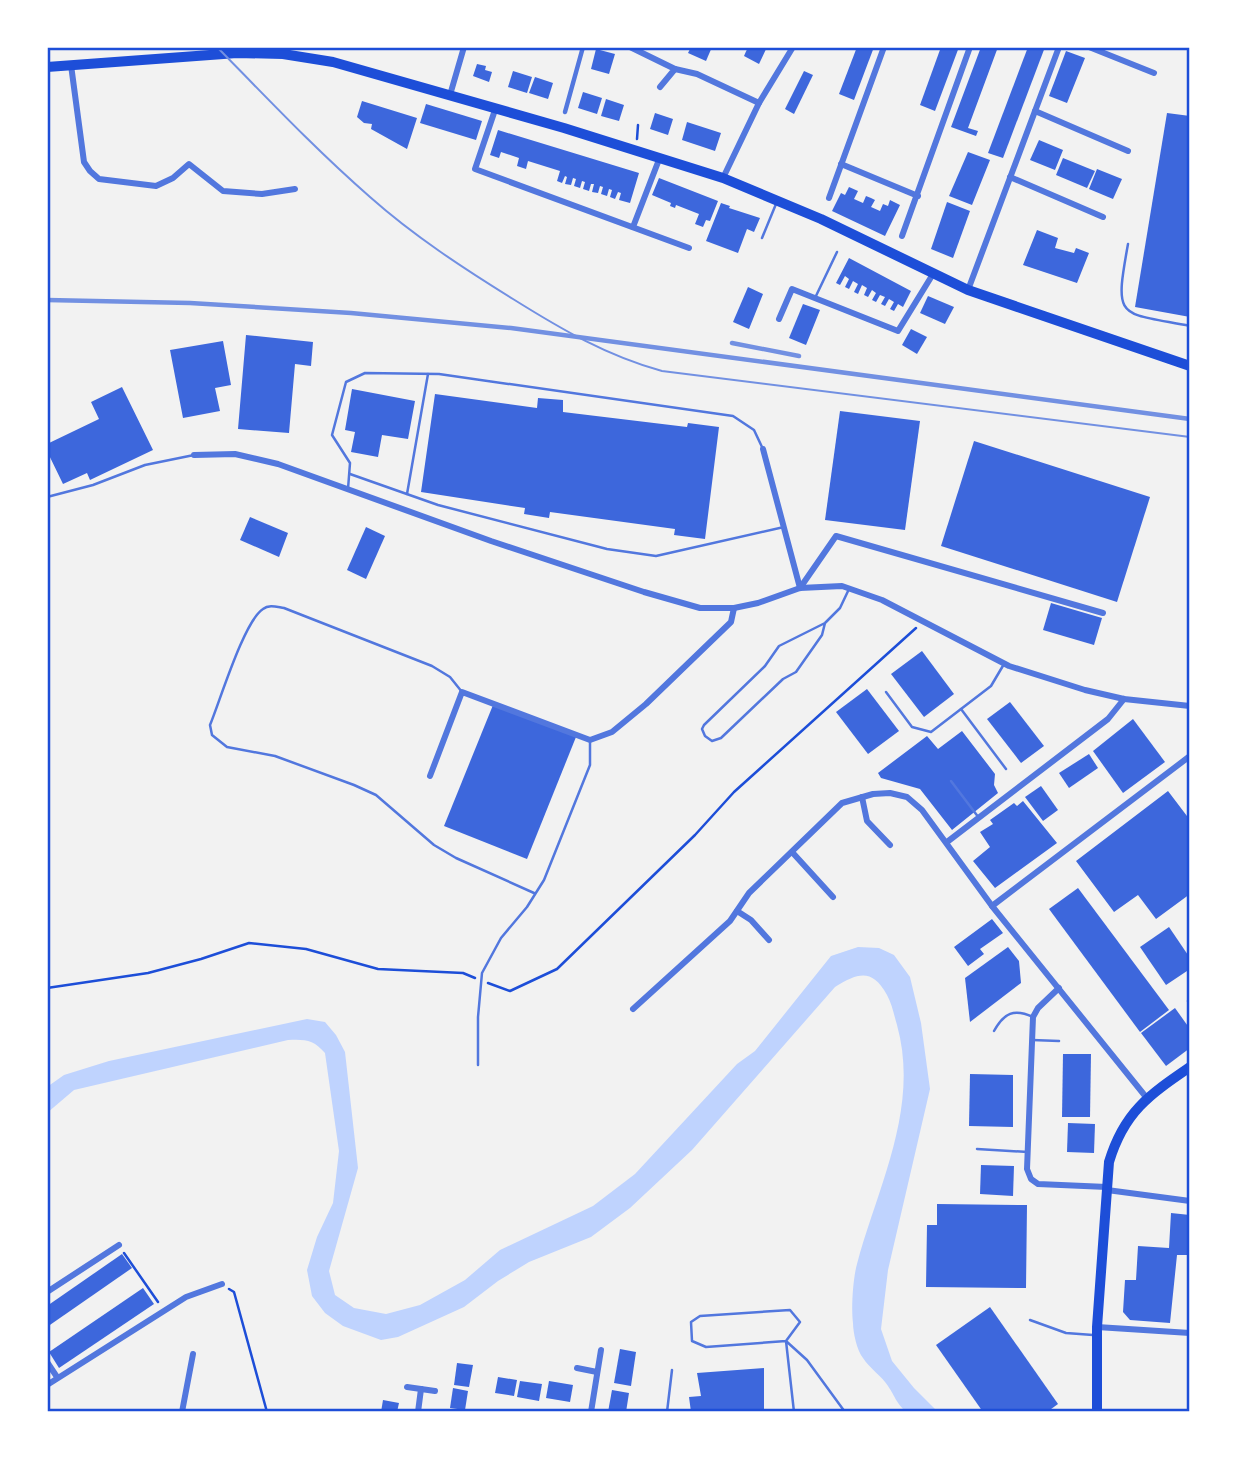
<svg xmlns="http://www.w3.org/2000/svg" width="1237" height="1459" viewBox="0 0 1237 1459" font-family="'DejaVu Sans',sans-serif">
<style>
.water{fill:#bfd3fe}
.building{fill:#3d67dc}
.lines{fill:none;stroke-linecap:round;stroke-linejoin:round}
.path{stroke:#1d4ed8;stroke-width:2.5}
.service{stroke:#5277de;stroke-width:2.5}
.pedestrian{stroke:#5277de;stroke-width:4.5}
.minor{stroke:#5277de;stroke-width:6}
.primary{stroke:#1d4ed8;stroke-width:10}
.tram{stroke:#7290e2;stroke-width:2}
.rail{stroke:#7290e2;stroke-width:4.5}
.neatline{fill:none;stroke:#1d4ed8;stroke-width:2.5}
</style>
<rect width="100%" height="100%" fill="#f2f2f2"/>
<path class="water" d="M858,947L879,948L894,955L910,977L921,1023L930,1089L888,1270L881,1329L892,1361L914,1388L938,1412H906C895,1401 896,1398 888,1386C882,1376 870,1369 863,1358C857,1351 853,1332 853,1323C851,1308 853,1278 857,1264C878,1186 920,1108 897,1025C894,1015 892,1004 887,995C872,968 858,973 835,987L692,1150L630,1208L591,1237L529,1262L498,1281L464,1307L398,1337L381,1340L343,1326L325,1313L312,1296L307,1270L317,1237L333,1203L339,1151L325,1053C314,1040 305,1039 288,1040L74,1090L47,1113V1087L64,1075L109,1061L307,1019L325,1022L336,1035L345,1052L358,1168L329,1271L335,1295L354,1308L386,1314L420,1305L465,1280L500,1250L593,1206L635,1174L737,1064L755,1051L831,956Z"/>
<g class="building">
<path d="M691,47H712L706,61L688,53Z"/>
<path d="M748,47H767L759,64L744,56Z"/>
<path d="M857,47H874L854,100L839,94Z"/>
<path d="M941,47H959L935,111L920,105Z"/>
<path d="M981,47H998L968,128L978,131L976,136L951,127Z"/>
<path d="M1028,47H1045L1003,158L988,153Z"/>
<path d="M596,49L615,54L609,74L591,69Z"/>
<path d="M1066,51L1085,58L1067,103L1049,96Z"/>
<path d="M477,64L486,66L485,70L492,72L489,82L473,76Z"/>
<path d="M513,71L532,77L527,93L508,87Z"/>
<path d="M804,71L813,75L794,114L785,109Z"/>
<path d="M535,77L553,83L548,99L529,93Z"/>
<path d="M583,92L602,98L597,114L578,108Z"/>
<path d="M606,99L624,105L619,121L601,116Z"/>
<path d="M362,101L417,118L407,149L371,129L372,124L364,123L357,117Z"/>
<path d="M426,104L482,121L476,140L420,123Z"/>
<path d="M655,113L673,119L668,135L650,129Z"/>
<path d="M1167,113L1190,116V317L1135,307Z"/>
<path d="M687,122L721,133L715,151L682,140Z"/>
<path d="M498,130L639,173L630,203L619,200L621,193L618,192L615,199L610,197L612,190L609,189L607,196L601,194L603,187L600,186L598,193L592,192L594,184H591L589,191L583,189L585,182L582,181L580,188L574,186L576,179L573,178L571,185L565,184L567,177L565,176L562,183L557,181L560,171L528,161L526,169L517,166L519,158L501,152L499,158L490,155Z"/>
<path d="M1039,140L1063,150L1055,170L1030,160Z"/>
<path d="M968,152L990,160L972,205L949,196Z"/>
<path d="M1063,158L1095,171L1087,188L1056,175Z"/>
<path d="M1097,169L1122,179L1113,199L1089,189Z"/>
<path d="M659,178L718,201L710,221L706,220L703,227L695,224L699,214L676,205L675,208L670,206L671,203L652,195Z"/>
<path d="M849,187L858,191L854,199L863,203L866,196L871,198L875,200L871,207L880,211L883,204L888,206L890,200L900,205L885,236L832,211L841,193L845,195Z"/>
<path d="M947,202L970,211L953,258L931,249Z"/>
<path d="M721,203L730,206L729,208L760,218L754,232L747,229L738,253L706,241Z"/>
<path d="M1037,230L1058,238L1055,248L1074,253L1076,248L1089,253L1077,283L1023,265Z"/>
<path d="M849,258L911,291L903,307L898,304L894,311L890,309L894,302L889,299L885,306L881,304L885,297L880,295L876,302L872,300L876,293L872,290L868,297L864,295L867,288L862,285L858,294L854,292L858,284L853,281L849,289L845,287L849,279L845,276L840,285L836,283Z"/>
<path d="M748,287L763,294L749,329L733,322Z"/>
<path d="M928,296L954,307L945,324L920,313Z"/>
<path d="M803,304L820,310L806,345L789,338Z"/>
<path d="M911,329L927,337L917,354L902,345Z"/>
<path d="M246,335L313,342L311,366L295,364L289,433L238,429Z"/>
<path d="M223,341L231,385L215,388L220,411L183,418L170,350Z"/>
<path d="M122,387L153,450L90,480L87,473L63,484L47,451V444L99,419L91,402Z"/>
<path d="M352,389L415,401L408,439L382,435L378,457L351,452L355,432L345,430Z"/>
<path d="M435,394L537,408L538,398L563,400V412L687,427L688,423L719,427L705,539L674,535L675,529L550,512L549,518L524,514L525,508L421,492Z"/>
<path d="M840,411L920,421L905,530L825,520Z"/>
<path d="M974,441L1150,497L1117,602L941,546Z"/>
<path d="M250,517L288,533L279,557L240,540Z"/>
<path d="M366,527L385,536L366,579L347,570Z"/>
<path d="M1051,603L1102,618L1094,645L1043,630Z"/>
<path d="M922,651L954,694L924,717L891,674Z"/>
<path d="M867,689L899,731L868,754L836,712Z"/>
<path d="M1010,702L1044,746L1021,763L987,719Z"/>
<path d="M493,705L576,737L527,859L444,826Z"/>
<path d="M1133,719L1165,762L1123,793L1093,751Z"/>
<path d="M962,731L995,774L994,785L998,793L952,830L920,789L881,778L878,773L927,736L938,749Z"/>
<path d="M1089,754L1098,768L1069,788L1059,773Z"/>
<path d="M1041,786L1058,810L1043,821L1025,797Z"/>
<path d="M1168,791L1190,820V894L1156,919L1138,895L1114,912L1076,861Z"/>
<path d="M1023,801L1057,843L995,888L973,861L990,847L980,832L993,824L990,820L1014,803L1017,806Z"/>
<path d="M1078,888L1169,1010L1140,1032L1049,909Z"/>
<path d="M992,919L1003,933L980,949L984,954L968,966L954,947Z"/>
<path d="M1169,927L1190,958V969L1166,985L1140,947Z"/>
<path d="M1008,947L1019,961L1021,983L970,1022L965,978Z"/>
<path d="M1175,1008L1190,1029V1048L1166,1066L1141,1033Z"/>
<path d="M1063,1054H1091L1090,1117H1062Z"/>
<path d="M970,1074L1013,1075V1127L969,1126Z"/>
<path d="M1068,1123L1095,1124L1094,1153L1067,1152Z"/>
<path d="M981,1165L1014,1166L1013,1196L980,1194Z"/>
<path d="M937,1204L1027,1205L1026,1288L926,1287L927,1225H937Z"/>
<path d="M1171,1213L1190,1215V1255H1177L1170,1323L1130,1320L1123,1312L1125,1280H1136L1138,1246L1169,1248Z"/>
<path d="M122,1254L132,1268L47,1327V1306Z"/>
<path d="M143,1288L154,1304L59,1368L49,1352Z"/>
<path d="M990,1307L1058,1404L1047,1412H983L936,1345Z"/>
<path d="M620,1349L636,1352L631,1386L614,1383Z"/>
<path d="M457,1363L473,1365L469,1387L454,1385Z"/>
<path d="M764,1368V1412H691L689,1397L701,1396L697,1373Z"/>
<path d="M498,1377L517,1380L514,1396L495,1393Z"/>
<path d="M520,1381L542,1384L539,1401L517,1397Z"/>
<path d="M549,1381L573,1385L570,1402L546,1398Z"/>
<path d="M453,1388L468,1391L465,1410L450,1408Z"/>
<path d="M612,1390L629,1393L626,1412H608Z"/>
<path d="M383,1400L399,1403L397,1412H381Z"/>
</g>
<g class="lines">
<g class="path">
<path d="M637,139L638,125"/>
<path d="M488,983L510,991L557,969L695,835L734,792L916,628"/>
<path d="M47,988L148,973L201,959L249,943L306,949L378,969L463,973L475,978"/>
<path d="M124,1253L158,1302"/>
<path d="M229,1289L234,1292L267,1412"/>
</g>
<g class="service">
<path d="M762,238L776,204"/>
<path d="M1128,244C1114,321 1118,312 1190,326"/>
<path d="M815,298L837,252"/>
<path d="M350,474L438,505L607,549L656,556L784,527"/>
<path d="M348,489L350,463L332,435L346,382L365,373L439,374L733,416L754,430L762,447"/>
<path d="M407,494L428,374"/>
<path d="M47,497L93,485L145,465L194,455"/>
<path d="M825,623L822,635L796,672L783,679L721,738L712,741L705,736L702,729L704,725L765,666L779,646L825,623L840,608L849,589"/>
<path d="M462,692L450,677L432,666L284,608C277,607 269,604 263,609C244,621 220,701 210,725L212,735L227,747L275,756L354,785L376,795L434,845L456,858L534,893"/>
<path d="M886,692L912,727L931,732L991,686L1004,664"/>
<path d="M961,709L1006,769"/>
<path d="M951,781L979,818"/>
<path d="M1190,998L1188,1001L1190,1010"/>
<path d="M994,1031C1004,1013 1014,1008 1033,1017"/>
<path d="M1032,1040L1059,1041"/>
<path d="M478,1065V1017L482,973L501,938L527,907L544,880L590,765V740"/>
<path d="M977,1149L1028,1152"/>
<path d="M1030,1320L1066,1333L1093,1335"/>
<path d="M667,1412L672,1370"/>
<path d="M794,1412L786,1341L800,1322L790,1310L700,1316L691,1322L692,1341L706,1347L786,1341L807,1360L845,1412"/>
</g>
<path class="pedestrian" d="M565,112L583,47"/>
<g class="minor">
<path d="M630,47L675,69L660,87"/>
<path d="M1089,47L1154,73"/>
<path d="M71,65L84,162L90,171L99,179L156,186L173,178L189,164L223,191L262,194L295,189"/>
<path d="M675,69L697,74L759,103"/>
<path d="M450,95L464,47"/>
<path d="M496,107L475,169L689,248"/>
<path d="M1035,111L1128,151"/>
<path d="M841,164L918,196"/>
<path d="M1010,177L1103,217"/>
<path d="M723,178L759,103L793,47"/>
<path d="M829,198L884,47"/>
<path d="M633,227L660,157"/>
<path d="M902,236L970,47"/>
<path d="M968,290L1059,47"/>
<path d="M779,319L792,289L898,331L933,274"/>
<path d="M763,449L800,588"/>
<path d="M194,455L235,454L278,464L491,541L644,592L700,608H734L758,603L800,588L842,586L882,600L1009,666L1085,690L1124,699L1190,706"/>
<path d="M800,588L836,536L1103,613"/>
<path d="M430,776L462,692L590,740L612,732L646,704L731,622L734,608"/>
<path d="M862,797L867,821L890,845"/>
<path d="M947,842L1108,719L1124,699"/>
<path d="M792,852L833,897"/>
<path d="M992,906L1190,756"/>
<path d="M737,911L751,920L769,940"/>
<path d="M1059,988L1038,1008L1033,1017L1027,1169L1031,1179L1038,1184L1107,1187"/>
<path d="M633,1009L730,921L749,893L842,803L873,794L890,793L907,797L922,810L992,906L1146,1097"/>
<path d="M1107,1190L1190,1201"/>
<path d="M47,1292L119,1245"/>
<path d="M1097,1327L1190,1333"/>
<path d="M47,1362L57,1377"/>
<path d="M577,1368L597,1372"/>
<path d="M47,1385L186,1297L222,1284"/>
<path d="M407,1387L435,1391"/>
<path d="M182,1412L193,1354"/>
<path d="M418,1412L421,1389"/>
<path d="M591,1412L601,1350"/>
</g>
<g class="primary">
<path d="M47,67L237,53L283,54L333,62L564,128L723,178L821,219L968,290L1190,366"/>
<path d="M1097,1412V1327L1109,1162C1124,1112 1149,1095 1190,1067"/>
</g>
<path class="tram" d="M217,47C267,98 316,150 370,197C414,236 463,268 513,299C561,329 607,356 662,371L1190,437"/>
<g class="rail">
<path d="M47,300L190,303L351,313L511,328L1190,419"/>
<path d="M732,343L799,356"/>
</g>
</g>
<rect width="1237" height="1459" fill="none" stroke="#ffffff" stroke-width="98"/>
<rect x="49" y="49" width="1139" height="1361" class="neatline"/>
</svg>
